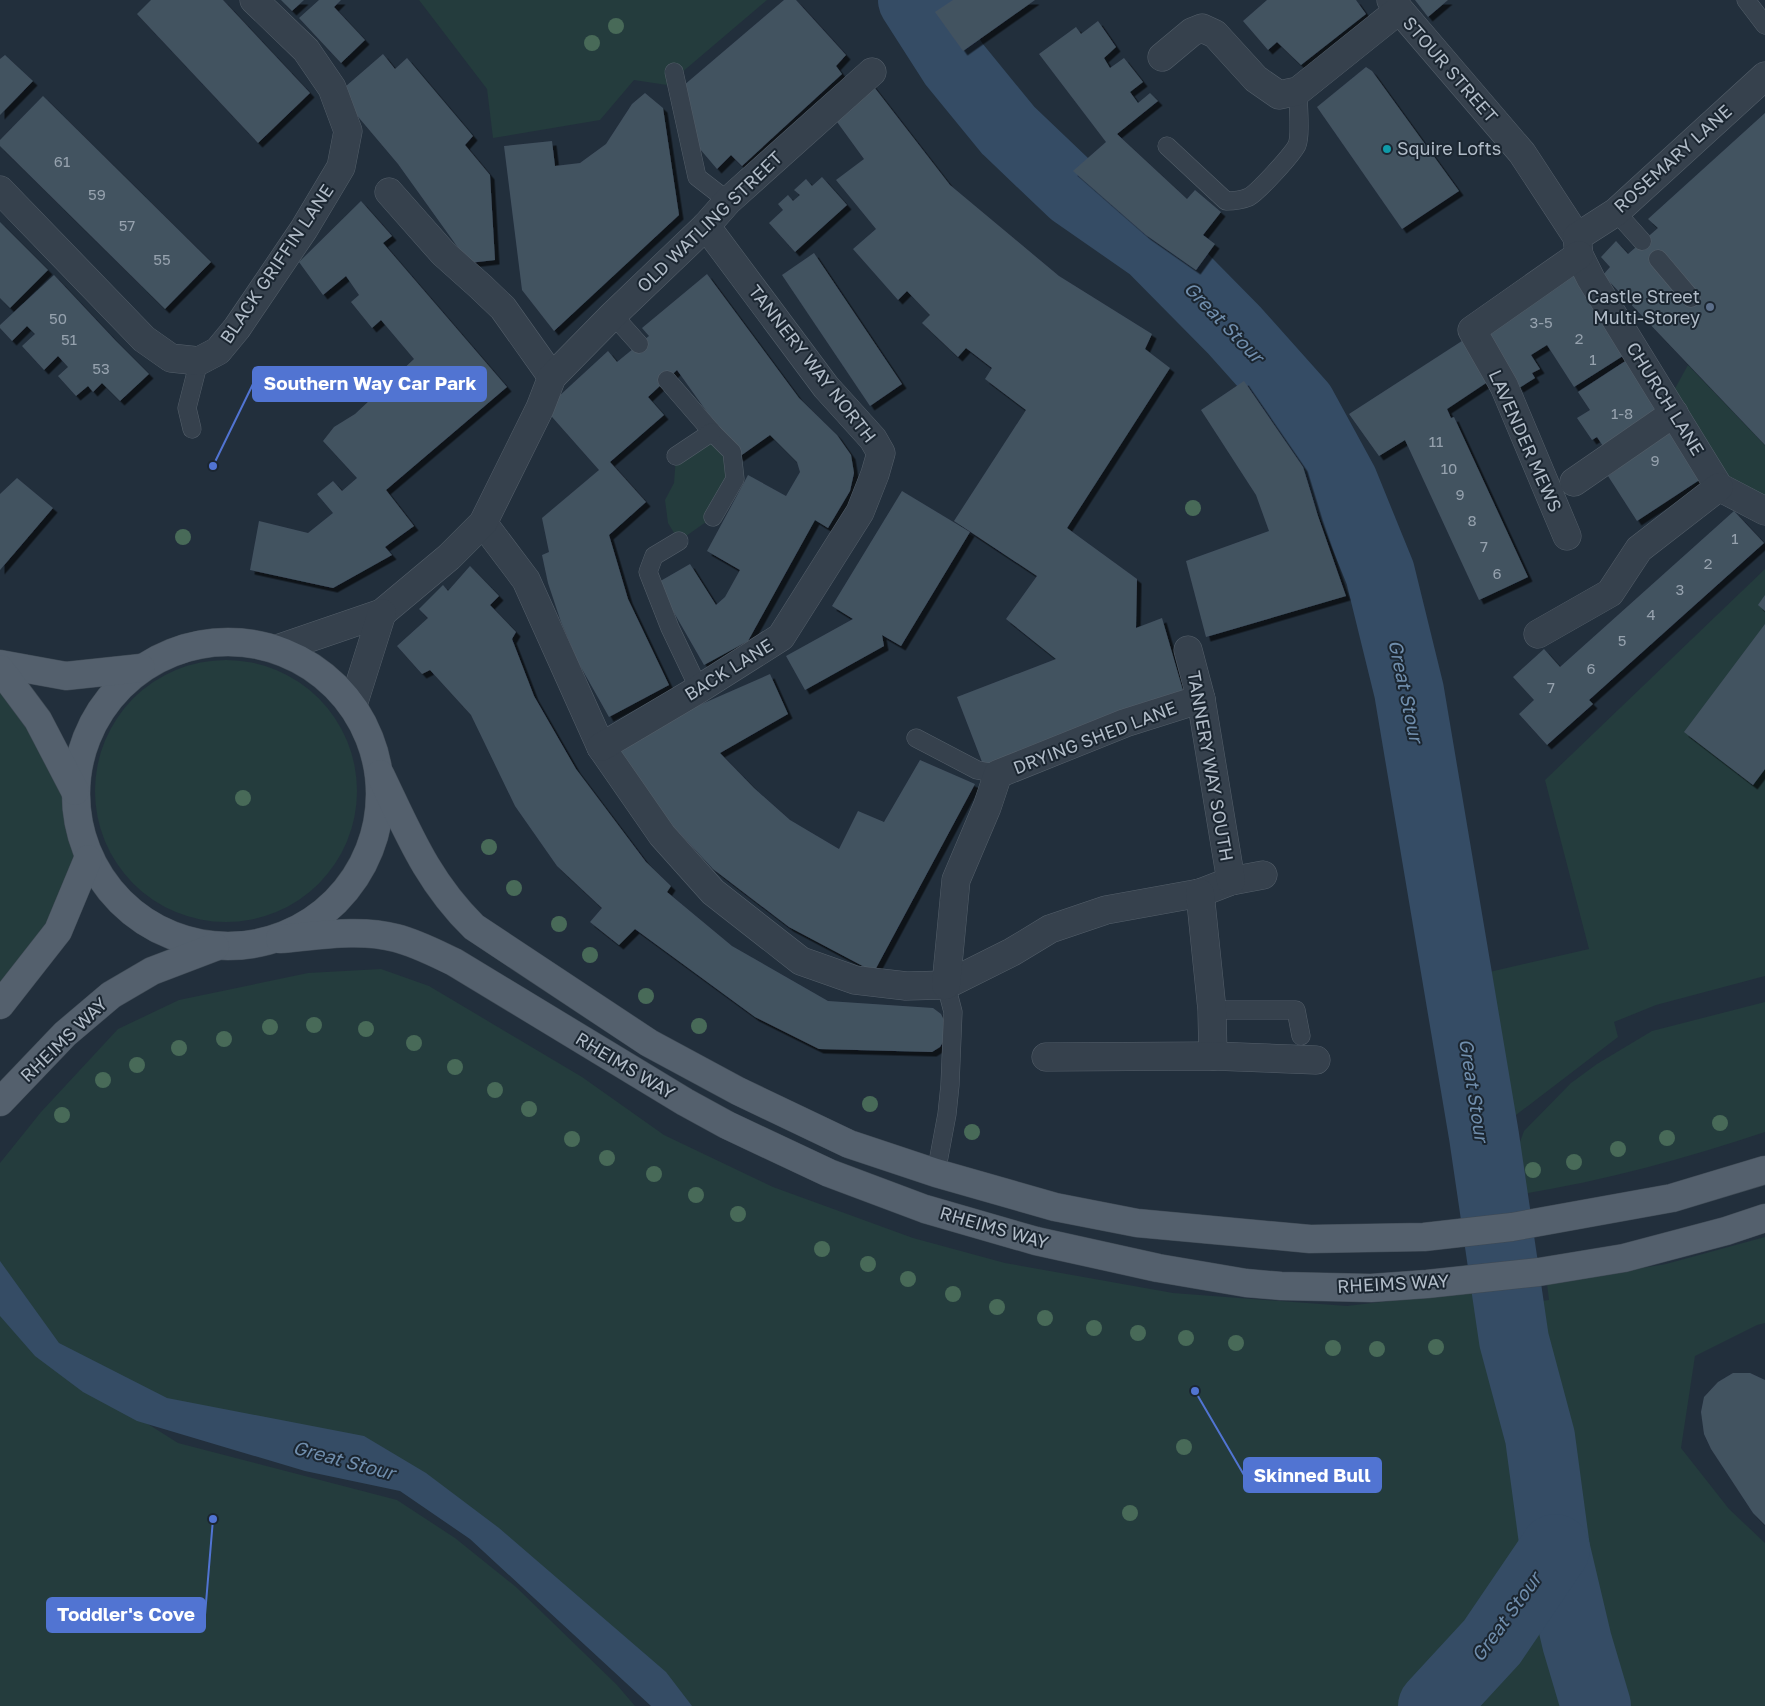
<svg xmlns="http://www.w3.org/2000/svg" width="1765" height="1706" viewBox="0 0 1765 1706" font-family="'Golos Text',sans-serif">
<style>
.green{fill:#243c3d;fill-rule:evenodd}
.water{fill:#354c65}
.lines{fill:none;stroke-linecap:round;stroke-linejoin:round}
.river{stroke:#354c65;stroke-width:70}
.building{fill:#435261;filter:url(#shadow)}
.lane-casing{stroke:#545f6a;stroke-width:19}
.street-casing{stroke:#545f6a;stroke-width:29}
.primary-casing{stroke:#3f4a55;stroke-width:29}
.lane{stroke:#36414d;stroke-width:18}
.street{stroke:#36414d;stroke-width:28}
.primary{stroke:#54606d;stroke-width:28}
.tree{fill:#486a58}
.culture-dot{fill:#0f9aa8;stroke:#1b2631;stroke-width:2}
.service-dot{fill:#5c6f8a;stroke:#1b2631;stroke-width:2}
.labels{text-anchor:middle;stroke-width:4;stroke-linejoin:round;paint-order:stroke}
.number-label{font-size:15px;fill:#96a2ae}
.street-label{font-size:18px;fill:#b1bcc8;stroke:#1b2631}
.poi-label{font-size:18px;fill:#b1bcc8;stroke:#1b2631;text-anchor:start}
.water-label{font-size:19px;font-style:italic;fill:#708ead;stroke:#1b2631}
.leader{fill:none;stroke:#5174d2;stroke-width:2}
.callout-dot{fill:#5174d2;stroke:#1b2631;stroke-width:2}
.callout{fill:#5174d2;stroke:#5174d2;stroke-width:2}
.callout-label{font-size:19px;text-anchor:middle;font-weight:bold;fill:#fff}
</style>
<defs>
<filter id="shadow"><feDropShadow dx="4.5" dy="4.5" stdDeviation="0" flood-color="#0009"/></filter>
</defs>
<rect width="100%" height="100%" fill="#222f3c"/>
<g class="green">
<path d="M419,0H767L667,85L634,80L600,120L493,138L487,89Z"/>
<path d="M1688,365L1765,445V511L1719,487L1667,403Z"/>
<path d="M712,432L735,479L713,517L679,541L668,523L665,500L674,483L676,456Z"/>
<path d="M1765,569V976L1656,1005L1614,1022L1618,1037L1516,1115L1505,1113L1481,974L1589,949L1545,780Z"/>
<circle cx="226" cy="791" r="131"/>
<path d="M0,669L75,791L78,825L88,859L0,1005Z"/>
<path d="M381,969L429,986L582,1077L664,1135L773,1187L913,1238L1005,1263L1173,1293L1347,1306L1507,1287L1510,1305L1549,1300L1547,1284L1666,1264L1765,1237V1323L1757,1325L1695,1356L1681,1448L1729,1509L1765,1543V1706H665L396,1472L301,1449L59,1361L0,1300V1163L41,1112L118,1029L179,1000L308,973ZM1511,1313L1535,1414L1514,1340Z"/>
<path d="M1765,1002V1132C1685,1159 1599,1182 1516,1195L1512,1163L1524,1131L1571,1083L1597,1064L1652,1031Z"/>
<path d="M0,1314L64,1371L178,1443L397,1500L455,1538L516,1587L617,1685L635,1706H0Z"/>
</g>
<path class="water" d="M0,1261L59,1343L167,1398L364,1436L426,1473L499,1528L666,1672L692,1706H651L470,1539L400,1491L305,1471L137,1421L83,1392L35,1356L0,1316Z"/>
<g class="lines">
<g class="river">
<path d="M913,0L954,64L1008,130L1073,192L1152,247L1234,330L1301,405L1343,482L1380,573L1409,691L1484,1136L1514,1340L1540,1437L1555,1549L1560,1570L1577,1642L1596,1706"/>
<path d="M1433,1706L1492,1642L1555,1549"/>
</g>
</g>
<g class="building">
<path d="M151,0H223L310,93L258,143L137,14Z"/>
<path d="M281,0H304L292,11Z"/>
<path d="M319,0H341L334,7L365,40L341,63L299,18Z"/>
<path d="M784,0H796L846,55L836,66L842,74L742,166L731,155L717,169L694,142L683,86Z"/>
<path d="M953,0H1035L963,51L935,12Z"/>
<path d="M1267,0H1356L1366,14L1301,65L1277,42L1268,50L1243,21Z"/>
<path d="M1415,0H1448L1428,17Z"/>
<path d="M1098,21L1116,47L1104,58L1110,68L1124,58L1143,82L1130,92L1138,103L1150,93L1158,101L1117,134L1187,199L1195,190L1221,212L1203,235L1215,244L1196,270L1146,235L1073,171L1106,142L1039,54L1076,27L1081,34Z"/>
<path d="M383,54L395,69L407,58L473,136L465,145L490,175L495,260L469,263L398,164L338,93Z"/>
<path d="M5,55L33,81L0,115V59Z"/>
<path d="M1366,67L1372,71L1459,191L1402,229L1317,107Z"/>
<path d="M871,83L950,185L1059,276L1152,334L1145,349L1170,368L1067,528L1137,579L1136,628L1162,618L1184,694L984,767L957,697L1056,659L1006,619L1037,576L954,521L1026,410L985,379L992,368L966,348L958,357L922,323L930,315L907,291L898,300L853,249L876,229L836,180L864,159L832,115Z"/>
<path d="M645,93L663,108L679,215L554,331L522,290L504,146L552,141L555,166L580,163L606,144L632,104Z"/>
<path d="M43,96L211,262L165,309L0,146V140Z"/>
<path d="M1765,113V445L1603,275L1610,267L1601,257L1616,241L1628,254L1658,228L1648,219Z"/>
<path d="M822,177L847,205L795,252L769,223L783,210L778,204L788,195L793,201L800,195L794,190L806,179L812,186Z"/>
<path d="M361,201L392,236L383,243L507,387L386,490L414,526L385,547L392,555L333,588L250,570L259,521L308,533L333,513L317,494L333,481L342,491L357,478L323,441L334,427L355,414L414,359L381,320L372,328L351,302L359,295L346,276L323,295L299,262Z"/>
<path d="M0,222L48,270L10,308L0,298Z"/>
<path d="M814,253L902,384L870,406L782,275Z"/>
<path d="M707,274L799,398L837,435L851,455L854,473L850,491L828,528L815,520L748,641L704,665L657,583L690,564L716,605L725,597L740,570L707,551L748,475L786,496L800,472L797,462L770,435L739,457L677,370L648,397L664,415L610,462L646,502L609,535L628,599L669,685L609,717L578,662L561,622L548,583L542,555L549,552L542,518L599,470L545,409L608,351L617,362L639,344L649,336L642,328Z"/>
<path d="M54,275L116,341L149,374L120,401L102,383L93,392L88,386L76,396L58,376L68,367L58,356L44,370L22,346L35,334L27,326L12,341L0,328V325Z"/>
<path d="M1574,275L1626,354L1574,387L1547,345L1531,355L1540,369L1532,373L1535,378L1519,388L1484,335Z"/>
<path d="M1465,339L1492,379L1447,409L1451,418L1454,417L1528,577L1479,600L1405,440L1379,456L1349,414Z"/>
<path d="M1630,358L1707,475L1637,521L1608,476L1618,469L1597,437L1592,440L1577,418L1590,410L1578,392Z"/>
<path d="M1244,381L1303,467L1318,516L1346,596L1206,637L1186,561L1269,531L1256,495L1201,410Z"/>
<path d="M17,478L53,508L0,570V494Z"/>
<path d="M902,491L970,532L901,646L882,635L884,646L805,690L786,656L853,619L832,606Z"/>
<path d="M1734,511L1764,543L1589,700L1593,704L1547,745L1519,714L1534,700L1513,677L1544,649L1560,667Z"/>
<path d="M470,566L499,596L490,605L516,632L512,639L534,696L576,769L646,862L671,886L667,892L732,946L828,1001L933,1008L941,1014L946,1024V1037L940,1047L932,1052L819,1049L755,1017L635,929L619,945L590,922L602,908L557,866L515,806L471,715L430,670L422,674L397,646L428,618L419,609L443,585L448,591Z"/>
<path d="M1765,595V611L1758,605Z"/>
<path d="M1765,624V769L1753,785L1684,732Z"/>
<path d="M770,674L788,714L720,753L754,788L790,820L839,849L858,811L884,822L920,760L975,784L874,972L789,927L713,869L655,807L620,751L688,710Z"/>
<path d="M1733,1373H1750L1765,1380V1525L1753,1513L1711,1449L1704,1434L1701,1412L1704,1397L1718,1382Z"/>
</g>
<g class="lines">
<g class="lane-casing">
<g id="lane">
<path d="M1746,0L1765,25"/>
<path d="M674,72L697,177L728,201"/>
<path d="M1167,146L1226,201C1233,201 1242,200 1249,197C1258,192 1292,155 1297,145C1301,136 1298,103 1298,91"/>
<path d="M1616,212L1642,241"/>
<path d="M1658,259L1691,298"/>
<path d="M613,315L639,344"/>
<path d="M667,380L712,432L732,452L735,479L713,517"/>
<path d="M192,429L187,408L199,361"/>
<path d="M676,456L712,432"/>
<path d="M679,541L654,556L648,572L670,628L699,689"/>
<path d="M916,738L977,770L998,774"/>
<path d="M1212,1010H1296L1301,1036"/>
<path d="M936,1173L947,1114L950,1085L953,1012L946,985"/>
</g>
</g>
<g class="street-casing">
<g id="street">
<path d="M1391,0L1522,153L1577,237L1579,255L1591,279L1719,487L1765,511"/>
<path d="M1162,57L1192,32L1202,28L1215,34L1256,79L1279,95L1298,91L1399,10"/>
<path d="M0,190L144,339L171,358L199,361L218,351L237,328L304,229L341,167L348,131L332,88L306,50L254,0"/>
<path d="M389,192L443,253L481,287L503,308L552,377"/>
<path d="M1577,237L1616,212L1765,76"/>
<path d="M1574,482L1674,413"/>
<path d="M483,523L526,580L601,747L662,835L713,892L801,961L855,980L906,986L946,985L1012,952L1050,929L1106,910L1200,893L1231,881L1263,875"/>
<path d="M1567,536L1504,386L1472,330L1579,255"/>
<path d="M1538,634L1610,593L1639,549L1719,487"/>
<path d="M277,649L382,613L449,557L483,523L540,408L552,377L613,315L706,226L728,201L872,72"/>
<path d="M1188,650L1201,699L1231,881"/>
<path d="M353,705L382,613"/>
<path d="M601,747L699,689L781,637L860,512L875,474L881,453L873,439L826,387L706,226"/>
<path d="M1200,893L1212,1010L1213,1056"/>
<path d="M946,985L956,880L987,807L998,774L1125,723L1201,699"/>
<path d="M1046,1057L1213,1056L1316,1060"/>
</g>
</g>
<g class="primary-casing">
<g id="primary">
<circle cx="228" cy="794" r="152"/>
<path d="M0,664L66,676L141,668"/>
<path d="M0,669L38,720L75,791"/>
<path d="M380,774C408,832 427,881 474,927L649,1043L738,1091L849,1144L936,1173L1055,1207L1137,1223L1310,1239L1424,1237L1512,1227L1672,1198L1765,1170"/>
<path d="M280,939C317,936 359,928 396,938C416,943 435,953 454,962L685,1102L727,1125L829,1173L925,1209L1036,1241L1158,1268L1246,1283L1281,1286L1371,1288L1427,1284L1539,1272L1624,1258L1726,1231L1765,1218"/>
<path d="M0,1005L58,931L88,859"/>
<path d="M0,1102L65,1034L111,995L152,971L215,947"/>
</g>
</g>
<use href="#lane" class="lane"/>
<use href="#street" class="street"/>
<use href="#primary" class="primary"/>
</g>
<g class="tree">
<circle cx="616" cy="26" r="8"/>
<circle cx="592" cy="43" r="8"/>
<circle cx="1193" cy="508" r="8"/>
<circle cx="183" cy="537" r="8"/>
<circle cx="243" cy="798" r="8"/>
<circle cx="489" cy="847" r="8"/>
<circle cx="514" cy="888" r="8"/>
<circle cx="559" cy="924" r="8"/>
<circle cx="590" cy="955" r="8"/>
<circle cx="646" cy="996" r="8"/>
<circle cx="314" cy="1025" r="8"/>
<circle cx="699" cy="1026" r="8"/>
<circle cx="270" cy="1027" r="8"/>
<circle cx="366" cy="1029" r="8"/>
<circle cx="224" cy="1039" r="8"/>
<circle cx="414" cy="1043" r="8"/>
<circle cx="179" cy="1048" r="8"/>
<circle cx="137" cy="1065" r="8"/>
<circle cx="455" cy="1067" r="8"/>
<circle cx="103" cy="1080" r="8"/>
<circle cx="495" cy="1090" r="8"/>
<circle cx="870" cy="1104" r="8"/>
<circle cx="529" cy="1109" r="8"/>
<circle cx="62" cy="1115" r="8"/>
<circle cx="1720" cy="1123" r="8"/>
<circle cx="972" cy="1132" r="8"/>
<circle cx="1667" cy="1138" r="8"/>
<circle cx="572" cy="1139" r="8"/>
<circle cx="1618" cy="1149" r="8"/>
<circle cx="607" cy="1158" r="8"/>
<circle cx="1574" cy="1162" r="8"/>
<circle cx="1533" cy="1170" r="8"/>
<circle cx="654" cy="1174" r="8"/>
<circle cx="696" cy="1195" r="8"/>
<circle cx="738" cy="1214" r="8"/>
<circle cx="822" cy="1249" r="8"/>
<circle cx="868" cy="1264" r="8"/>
<circle cx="908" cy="1279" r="8"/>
<circle cx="953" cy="1294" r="8"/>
<circle cx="997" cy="1307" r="8"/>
<circle cx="1045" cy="1318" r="8"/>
<circle cx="1094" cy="1328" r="8"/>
<circle cx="1138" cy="1333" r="8"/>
<circle cx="1186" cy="1338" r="8"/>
<circle cx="1236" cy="1343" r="8"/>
<circle cx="1436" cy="1347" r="8"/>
<circle cx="1333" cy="1348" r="8"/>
<circle cx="1377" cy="1349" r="8"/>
<circle cx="1184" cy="1447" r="8"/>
<circle cx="1130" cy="1513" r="8"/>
</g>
<circle class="culture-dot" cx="1387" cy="149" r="5"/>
<circle class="service-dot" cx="1710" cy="307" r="5"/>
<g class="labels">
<g class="number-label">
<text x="62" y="167">61</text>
<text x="97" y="200">59</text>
<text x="127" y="231">57</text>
<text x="162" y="265">55</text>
<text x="58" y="324">50</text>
<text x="1541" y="328">3-5</text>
<text x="1579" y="344">2</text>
<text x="69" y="345">51</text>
<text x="1593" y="365">1</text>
<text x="101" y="374">53</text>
<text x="1622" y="419">1-8</text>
<text x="1436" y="447">11</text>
<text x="1655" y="466">9</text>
<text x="1449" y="474">10</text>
<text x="1460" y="500">9</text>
<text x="1472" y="526">8</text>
<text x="1735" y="544">1</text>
<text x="1484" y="552">7</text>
<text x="1708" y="569">2</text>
<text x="1497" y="579">6</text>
<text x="1680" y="595">3</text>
<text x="1651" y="620">4</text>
<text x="1622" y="646">5</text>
<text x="1591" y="674">6</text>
<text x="1551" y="693">7</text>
</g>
<g class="street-label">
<text transform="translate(1450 70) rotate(49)" y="6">STOUR STREET</text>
<text transform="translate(1673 159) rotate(-42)" y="6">ROSEMARY LANE</text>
<text transform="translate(710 222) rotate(-44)" y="6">OLD WATLING STREET</text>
<text transform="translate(277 264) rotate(-56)" y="6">BLACK GRIFFIN LANE</text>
<text transform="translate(812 364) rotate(52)" y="6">TANNERY WAY NORTH</text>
<text transform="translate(1665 399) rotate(58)" y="6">CHURCH LANE</text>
<text transform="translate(1525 441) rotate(66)" y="6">LAVENDER MEWS</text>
<text transform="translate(729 670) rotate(-32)" y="6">BACK LANE</text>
<text transform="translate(1095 738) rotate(-21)" y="6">DRYING SHED LANE</text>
<text transform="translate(1210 766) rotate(80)" y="6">TANNERY WAY SOUTH</text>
<text transform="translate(64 1040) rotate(-44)" y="6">RHEIMS WAY</text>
<text transform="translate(625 1066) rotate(31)" y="6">RHEIMS WAY</text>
<text transform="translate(994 1228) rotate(16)" y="6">RHEIMS WAY</text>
<text transform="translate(1393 1284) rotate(-3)" y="6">RHEIMS WAY</text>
</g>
<g class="poi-label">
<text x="1397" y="155">Squire Lofts</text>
<text x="1700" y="303" text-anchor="end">Castle Street<tspan x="1700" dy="21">Multi-Storey</tspan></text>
</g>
<g class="water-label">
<text transform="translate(1224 322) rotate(46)" y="7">Great Stour</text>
<text transform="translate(1406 691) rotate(78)" y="7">Great Stour</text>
<text transform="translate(1474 1090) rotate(81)" y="7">Great Stour</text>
<text transform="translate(344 1460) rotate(15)" y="7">Great Stour</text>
<text transform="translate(1506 1617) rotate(-54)" y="7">Great Stour</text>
</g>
</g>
<path class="leader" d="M213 466L253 384M1195 1391L1244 1475M213 1519L205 1615"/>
<g class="callout-dot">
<circle cx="213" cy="466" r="5"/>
<circle cx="1195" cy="1391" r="5"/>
<circle cx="213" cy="1519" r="5"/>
</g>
<g class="callout">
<rect x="253" y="367" width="233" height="34" rx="5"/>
<rect x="1244" y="1458" width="137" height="34" rx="5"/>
<rect x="47" y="1598" width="158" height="34" rx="5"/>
</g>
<g class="callout-label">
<text x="370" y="390">Southern Way Car Park</text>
<text x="1312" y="1482">Skinned Bull</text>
<text x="126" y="1621">Toddler's Cove</text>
</g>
</svg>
